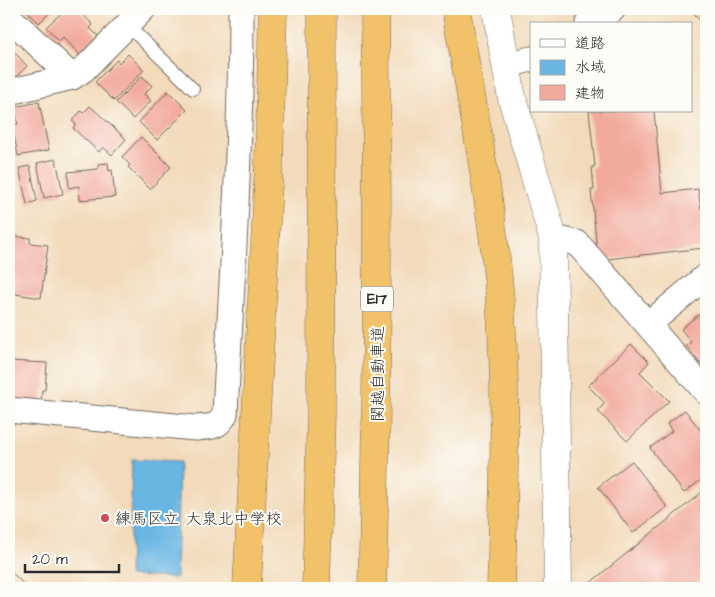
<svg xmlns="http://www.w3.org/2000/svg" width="715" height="597" viewBox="0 0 715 597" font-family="'Architects Daughter','Klee One',sans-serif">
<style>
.water{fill:#69b6e3;stroke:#4a7087}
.building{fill:#f2aa9d}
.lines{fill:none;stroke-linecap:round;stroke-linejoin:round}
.service-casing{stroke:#71685d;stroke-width:14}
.minor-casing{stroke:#71685d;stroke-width:27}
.tertiary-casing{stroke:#71685d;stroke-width:29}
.motorway-casing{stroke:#71685d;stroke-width:29}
.service{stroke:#fff;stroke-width:12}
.minor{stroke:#fff;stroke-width:25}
.tertiary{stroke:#fff;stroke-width:28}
.motorway{stroke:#f2c26a;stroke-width:28}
.poi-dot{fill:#d1495b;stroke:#fdfcf7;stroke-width:2}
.labels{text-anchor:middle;stroke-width:4;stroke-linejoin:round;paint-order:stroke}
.shield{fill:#fdfcf7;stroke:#6a6a68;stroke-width:1}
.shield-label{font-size:15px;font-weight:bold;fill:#2b2b2b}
.street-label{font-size:16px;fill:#2b2b2b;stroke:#fdfcf7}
.poi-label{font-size:16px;fill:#2b2b2b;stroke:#fdfcf7;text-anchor:start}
</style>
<rect width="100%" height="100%" fill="#fdfcf7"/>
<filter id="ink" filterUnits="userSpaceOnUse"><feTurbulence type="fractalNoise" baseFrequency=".02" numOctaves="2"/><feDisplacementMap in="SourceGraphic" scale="10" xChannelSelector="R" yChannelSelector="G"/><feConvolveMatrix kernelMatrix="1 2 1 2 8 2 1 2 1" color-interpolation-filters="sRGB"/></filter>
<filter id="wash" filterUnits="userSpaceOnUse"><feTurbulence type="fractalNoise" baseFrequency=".0096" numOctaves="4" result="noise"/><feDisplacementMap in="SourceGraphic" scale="20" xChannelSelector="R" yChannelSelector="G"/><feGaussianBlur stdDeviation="1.12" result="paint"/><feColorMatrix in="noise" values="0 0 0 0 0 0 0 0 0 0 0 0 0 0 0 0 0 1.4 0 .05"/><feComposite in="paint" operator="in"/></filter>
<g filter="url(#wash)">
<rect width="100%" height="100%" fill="#f2daba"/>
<path class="water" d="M132,460L179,462L176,578L129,576Z"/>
<g id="blocks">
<g class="building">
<path d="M25,9H54L39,23Z"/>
<path d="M66,9H78L93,25L90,28L99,37L80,55L63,37L59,41L46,27Z"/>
<path d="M690,9H706V24L704,25Z"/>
<path d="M9,46L27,66L11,82L9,80Z"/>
<path d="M128,54L144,70L114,101L95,82L117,60L119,63Z"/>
<path d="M142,76L152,86L144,94L151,101L133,119L116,102Z"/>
<path d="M168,91L187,110L157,140L139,122Z"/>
<path d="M39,102L49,150L18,156L12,125L18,124L14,107Z"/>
<path d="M90,106L126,139L112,155L103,147L99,152L73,128L76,124L72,121L81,111L83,113Z"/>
<path d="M589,111H654L662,193L698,189L701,209L706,208L704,248L598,260L591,190H594L592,167L595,166Z"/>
<path d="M141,137L171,167L150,189L128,167L130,165L122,157Z"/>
<path d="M56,159L63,194L44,198L37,163Z"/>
<path d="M108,163L109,171L112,170L115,197L80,200L79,186L69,188L68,172L98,169V164Z"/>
<path d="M30,166L37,201L27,204L19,168Z"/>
<path d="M11,236L30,238V243L48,245L41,298L9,293Z"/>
<path d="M698,315L706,324V366L704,368L686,346L691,342L681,329Z"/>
<path d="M631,344L649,362L640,372L669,401L627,441L598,411L605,403L588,386Z"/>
<path d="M9,361L47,363L45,390H42L41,405L9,403Z"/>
<path d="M685,410L706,438V476L684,493L650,448L672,431L667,424Z"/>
<path d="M632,461L667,507L633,533L598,487Z"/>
<path d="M706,489V586L704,588H595L590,583Z"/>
<path d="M9,570L28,588H9Z"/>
</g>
</g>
</g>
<g filter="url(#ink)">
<use href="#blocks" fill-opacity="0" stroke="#71685d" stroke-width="1"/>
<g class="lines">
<g class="service-casing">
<path id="service" d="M128,26L193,89"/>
</g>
<g class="minor-casing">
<g id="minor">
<path d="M9,17L72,77"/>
<path d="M588,24L613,9"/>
<path d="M507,65L531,59"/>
<path d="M9,92L72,77L83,70L143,9"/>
<path d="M553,238L577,243L706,392"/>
<path d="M649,324L706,276"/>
<path d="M9,410L195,428C209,427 219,428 225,414C232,279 241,144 241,9"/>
</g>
</g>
<g class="tertiary-casing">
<path id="tertiary" d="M496,9L512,98L553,238L558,588"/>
</g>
<g class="motorway-casing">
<g id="motorway">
<path d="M456,9C471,98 489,188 498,278C508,381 504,485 501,588"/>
<path d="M247,588L269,165L273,9"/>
<path d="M316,588L321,414L322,9"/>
<path d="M372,588C378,395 378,202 375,9"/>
</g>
</g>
<use href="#service" class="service"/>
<use href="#minor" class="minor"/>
<use href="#tertiary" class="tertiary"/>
<use href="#motorway" class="motorway"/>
</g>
</g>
<circle class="poi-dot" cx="105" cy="518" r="5"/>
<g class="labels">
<rect class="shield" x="361" y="286.5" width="32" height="25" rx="4"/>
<g class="shield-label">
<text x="377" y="304">E17</text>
</g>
<g class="street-label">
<text transform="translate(377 374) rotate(-90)" y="6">関越自動車道</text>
</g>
<g class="poi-label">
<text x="115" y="524">練馬区立 大泉北中学校</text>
</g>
</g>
<rect width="715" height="597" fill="none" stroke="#fdfcf7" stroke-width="30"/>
<rect x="530" y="22" width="162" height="90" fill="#fdfcf7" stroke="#a9a8a5"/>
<rect x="540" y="39" width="25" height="8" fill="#ffffff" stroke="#a9a8a5"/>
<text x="575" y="48" font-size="15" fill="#2b2b2b">道路</text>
<rect x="540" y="60" width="25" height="15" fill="#69b6e3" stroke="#a9a8a5"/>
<text x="575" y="72" font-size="15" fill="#2b2b2b">水域</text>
<rect x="540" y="85" width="25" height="15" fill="#f2aa9d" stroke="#a9a8a5"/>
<text x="575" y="98" font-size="15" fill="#2b2b2b">建物</text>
<path d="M25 564v8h94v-8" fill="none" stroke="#2b2b2b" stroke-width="2.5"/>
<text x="32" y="564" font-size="15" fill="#2b2b2b" stroke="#fdfcf7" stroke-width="4" paint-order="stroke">20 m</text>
</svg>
